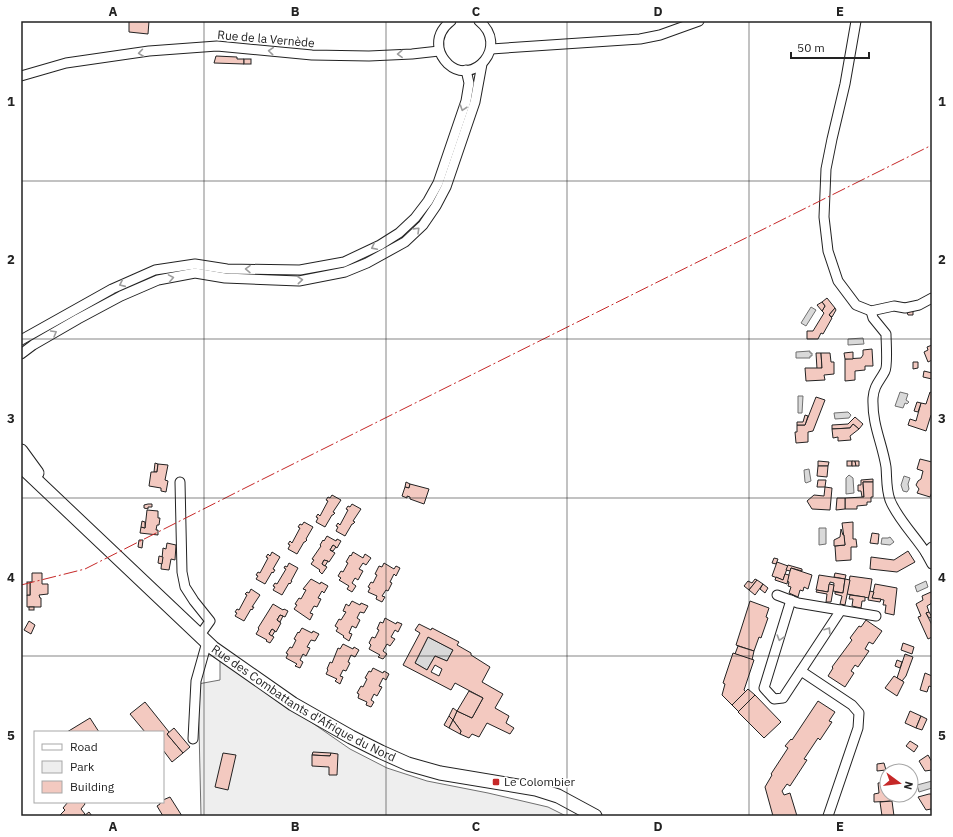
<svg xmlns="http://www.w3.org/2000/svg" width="953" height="837" viewBox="0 0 953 837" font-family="'IBM Plex Sans',sans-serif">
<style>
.green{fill:#eee;stroke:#6f6f6f}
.water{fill:#d9d9d9;stroke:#6f6f6f}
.building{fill:#f3c9c0;stroke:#222;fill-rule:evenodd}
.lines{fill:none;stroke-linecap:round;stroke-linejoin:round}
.minor-casing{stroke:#222;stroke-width:11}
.secondary-casing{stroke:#222;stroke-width:15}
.minor{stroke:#fff;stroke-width:9}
.secondary{stroke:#fff;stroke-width:13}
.power{stroke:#c62828;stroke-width:1;stroke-dasharray:14 3 2 3;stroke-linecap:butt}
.oneway{stroke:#9c9c9c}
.grid{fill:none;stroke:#222;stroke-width:1;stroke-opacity:0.55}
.poi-dot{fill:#c62828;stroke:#fff;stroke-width:1.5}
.labels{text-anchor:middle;stroke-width:3;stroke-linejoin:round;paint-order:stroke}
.street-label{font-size:12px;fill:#222;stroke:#fff}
.poi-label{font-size:12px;fill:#222;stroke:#fff;text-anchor:start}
.neatline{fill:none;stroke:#222;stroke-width:1.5}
.grid-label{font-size:13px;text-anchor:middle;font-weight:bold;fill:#222}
</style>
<rect width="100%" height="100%" fill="#fff"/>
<path class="green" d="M220,659L350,749L387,768L427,781L488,793L548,807L566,816H201L198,684L220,680Z"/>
<g class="water">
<path d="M811,307L816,310L806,326L801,323Z"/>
<path d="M863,338L864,344L848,345V339Z"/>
<path d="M810,351V353H812V356H810V358H796V352Z"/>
<path d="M900,392L908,394L906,400L909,402L907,404L905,403L903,408L895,406Z"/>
<path d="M798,396H803L802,413H798Z"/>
<path d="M848,412L851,415L849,418L835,419L834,413Z"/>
<path d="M809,469L811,481L806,483L805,482L804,470Z"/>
<path d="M849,475L853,478L854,493L846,494V478Z"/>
<path d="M904,476L910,478L908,484L909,489L907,492L903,491L901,485Z"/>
<path d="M819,528H826V544L819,545Z"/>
<path d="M890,537L894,542L890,545L881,544L882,538H888Z"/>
<path d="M926,581L928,587L917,592L915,586Z"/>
<path d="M428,637L453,650L447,661L435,656L427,670L415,663Z"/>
<path d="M932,781V788L919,792L917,785Z"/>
</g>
<g class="building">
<path d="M129,21H149L148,34L129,32Z"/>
<path d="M216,56L237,57V59H244V64L214,63Z"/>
<rect x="244" y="59" width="7" height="5"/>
<path d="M827,298L835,308L829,315L832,318L823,334L821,333L818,339H807V331H813L824,313L822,311L825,306L822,302Z"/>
<path d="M822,302L825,306L822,311L817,305Z"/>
<path d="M835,308L836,310L832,317L829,315Z"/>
<path d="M913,311V315H908L907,312Z"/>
<path d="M932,345V360L928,362L924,352L928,350L927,347Z"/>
<path d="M872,349L873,366H865V370L855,371V380L845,381V359L861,358L863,355V350Z"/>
<path d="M853,352V359H845L844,353Z"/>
<path d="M816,353H821L822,368L817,369Z"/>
<path d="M821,353H830L831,362H834V374L824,375L825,380L806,381L805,368H822Z"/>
<path d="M913,362H918V368L913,369Z"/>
<path d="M924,371L932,373V379L923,377Z"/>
<path d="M930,392L932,393V415H931L926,431L908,425L910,419L916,421L921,403L926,404Z"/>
<path d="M816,397L825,400L813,431L808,432V442L796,443L795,432H797V425H805Z"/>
<path d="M917,402L921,403L918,412L914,411Z"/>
<path d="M805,415L808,416L805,425H797V422H803Z"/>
<path d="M855,417L863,424L859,429L853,424L850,428L832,429V425L848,424Z"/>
<path d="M853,424L859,429L850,436L851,440L838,441V437L833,438L832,429L850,428Z"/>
<path d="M920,459L932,462V492L930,497L917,493L919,489L916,485L918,481L921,479L923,471L917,469Z"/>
<path d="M818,461L829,462L828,466H818Z"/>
<rect x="847" y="461" width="5" height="5"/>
<path d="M852,461H855L856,466H852Z"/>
<path d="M855,461H859V466H856Z"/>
<path d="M155,463L158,464L157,472H154Z"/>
<path d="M158,464L168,465L165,480L168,481L166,492L161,491V488L149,486L151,472H157Z"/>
<path d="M818,466H828L827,477L817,476Z"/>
<path d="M873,479V482H863L864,497H862L861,491H858V485H861V480Z"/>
<path d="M818,480H826L825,487H817Z"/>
<path d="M406,482L410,484L409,488L405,487Z"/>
<path d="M863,482H873V497H871V502H867V505L857,506V509H845V498L864,497Z"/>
<path d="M410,484L429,489L424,504L410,499V497L407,496V498L402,496L405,487L409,488Z"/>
<path d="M825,487L832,488L830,510L812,509L807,501L814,495L824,496Z"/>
<path d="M332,495L341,500L333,512L335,513L333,515H332L325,527L316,522L318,518L316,517L318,514L320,516L328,501L326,500L328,497L330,498Z"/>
<path d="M837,498H845V509L836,510Z"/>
<path d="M148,504H152V507H148V509L144,508V505Z"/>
<path d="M352,504L361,509L353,521L355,522L353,524H352L345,536L336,531L338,527L336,526L338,523L340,525L348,510L346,509L348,506L350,507Z"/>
<path d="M147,510L158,511V518H160L159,525H157L156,530H158V535L140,533L141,527L145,528Z"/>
<path d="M142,521L145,522V528L141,527Z"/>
<path d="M304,522L313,527L306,539L307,540L305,542H304L297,554L288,549L290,545L288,544L290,541L292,543L300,528L298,527L300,524L302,525Z"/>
<path d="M853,522V539H856L857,547H851V560L836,561L835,546L845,545L842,523Z"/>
<path d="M841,529L843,535H844L845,545L834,546V540L840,537Z"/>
<path d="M872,533L879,534L878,544L870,543Z"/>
<path d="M327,536L336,541L337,539L341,541L337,548L333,545L330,550L335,553L329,562L324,560L322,564L327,567L322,574L319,571L320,570L311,564L314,560L312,559L321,546L320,545L323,540L324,541Z"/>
<path d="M139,540H143L142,548L138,547Z"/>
<path d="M167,543L176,545L175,560L171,559L169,570L161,569L163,548L166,549Z"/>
<path d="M333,545L336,547L333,551L330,550Z"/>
<path d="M908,551L915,562L897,572L870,569L871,557L894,560Z"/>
<path d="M272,552L280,557L273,569L275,570L273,573L272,572L265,584L256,579L258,576L256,575L258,572L260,573L268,558L266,557L268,554L270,556Z"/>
<path d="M353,552L363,558L365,554L371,558L366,565L363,563L359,569L363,571L358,580L355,578L352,583L356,586L352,592L347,589L349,586L339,580L341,578L338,576L341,571L343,572L348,563L346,562L350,555L351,556Z"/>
<path d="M159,556L163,557L162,564L158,563Z"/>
<path d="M774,558L778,559L776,564L772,563Z"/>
<path d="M324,560L328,561L325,566L322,564Z"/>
<path d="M777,562L788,566L783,580L772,576Z"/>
<path d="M289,563L298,568L291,581H292L290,584L289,583L282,595L273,590L275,587L273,586L275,583L277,584L286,569L284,568L285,566L287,567Z"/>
<path d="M384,563L394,569L396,566L400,568L396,576L394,574L390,582L392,583L388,591L386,590L382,596L385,597L382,602L376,599L377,596L368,592L370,588L368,587L371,582L373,583L377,575L375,574L379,566L382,567Z"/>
<path d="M788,565L802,569V571L791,568L790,571L786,570Z"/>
<path d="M791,568L812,575L808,589L804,587L803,591L800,590L798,597L789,593L791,587L788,586L789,582L787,581Z"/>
<path d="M32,573H42V584H48V594L39,595L40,598H41V607H27V595H30V582H32Z"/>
<path d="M835,573L846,575L845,579L834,577Z"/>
<path d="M785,574L789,575L787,584L775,580L776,577L783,580Z"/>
<path d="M819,575L845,579L843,593L833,591L834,583L830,582L828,592L816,590Z"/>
<path d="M850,576L872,579L869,598L847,594Z"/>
<path d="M311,579L320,584L321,582L328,586L324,593L322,591L318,598L321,599L317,607L314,606L310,613L313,614L310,620L294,609L297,605L295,604L299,598L301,599L306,590L303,589Z"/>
<path d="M755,579L757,580L749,590L744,586L748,581L752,583Z"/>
<path d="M845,579L850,580L845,605L840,604L842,596L835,594V592L843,593Z"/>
<path d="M757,580L763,584L755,595L749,590Z"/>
<rect x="27" y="582" width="3" height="13"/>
<path d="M763,584L768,588L765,593L760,589Z"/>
<path d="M829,584L834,585L831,602H826L827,594L816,592L817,590L828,592Z"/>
<path d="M875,584L897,588L894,615L885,613L886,605H883L884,600L872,598Z"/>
<path d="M251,589L260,595L252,607H254L252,610L251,609L244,621L235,616L237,613L235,612L237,609L239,610L247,595L245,594L247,592L249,593Z"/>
<path d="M870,591L874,592L872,598L881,599L880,602L868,600Z"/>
<path d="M931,592L932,596V603L927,606L929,612L926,613L932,625V637L928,639L918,617L921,616L916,604L923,600L922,596Z"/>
<path d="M850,595L865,597V601H862L861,608L852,606L853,599H849Z"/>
<path d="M352,601L360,605L361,603L368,606L364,613L360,612L357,618L360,620L356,628L352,626L349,633L352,634L349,641L343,637L344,636L336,631L338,628L335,626L339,619L341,620L346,612L343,611L346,604L349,606Z"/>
<path d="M750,601L769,608L766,617L768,618L761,638L759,637L754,651L736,645Z"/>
<path d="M273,604L283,610L284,609L288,611L285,617L280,615L277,620L281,623L276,632L272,629L269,634L274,637L270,643L266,641L267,640L256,634L259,629L258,628Z"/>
<rect x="29" y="607" width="5" height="3"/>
<path d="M929,612L932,617L929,618L926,613Z"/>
<path d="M280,615L283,616L280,622L277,620Z"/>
<path d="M385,618L396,624L397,622L402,624L398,632L395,630L391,637L395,639L390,646L387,644L383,651L387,654L383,659L378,657L380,655L369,649L371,645L369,643L372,637L375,638L379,630L377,629L380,622L383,623Z"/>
<path d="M866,620L882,631L873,644L869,642L865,649L869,651L858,667L855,665L851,671L854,673L845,687L828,676L833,668L832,667L852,640L850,638L859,626L861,627Z"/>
<path d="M29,621L35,625L31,634L24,630Z"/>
<path d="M419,624L431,630L432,628L459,642L457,645L471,653V655L490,667L482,682L503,694L495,708L509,716L506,723L514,728L510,734L487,723L479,737L472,734L469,738L460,734L461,731L453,720L457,711L472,718L483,698L455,683L451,690L403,665L420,633L415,630ZM428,637L453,650L447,661L435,656L427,670L415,663ZM435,665L442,669L439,676L431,672Z"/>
<path d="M302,628L312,633L313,631L319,634L315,641L311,640L307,647L310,648L306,656L303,654L300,660L303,662L300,668L295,666L297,664L286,658L288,654L286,653L290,647L292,648L296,640L294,639L298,632L299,633Z"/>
<path d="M272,629L275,631L272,636L269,634Z"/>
<path d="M903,643L914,647L912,654L901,650Z"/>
<path d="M343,644L353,649L354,647L359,650L355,657L351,655L348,662L350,663L346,671L343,670L340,676L343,677L340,684L335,681L337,679L326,674L328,670L327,669L330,662L332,663L338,648L340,649Z"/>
<path d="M738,646L754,651L752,660L735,654Z"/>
<path d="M733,653L754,660L744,690L746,692L732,705L722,695L725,684L723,683Z"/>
<path d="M905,654L913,657L906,676L902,681L897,678Z"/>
<path d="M897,660L902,662L900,668L895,666Z"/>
<path d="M373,668L383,673L384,671L389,674L386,680L383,678L379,686L382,687L377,696L374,694L371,700L374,702L371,707L366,705L367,702L358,698L359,694L357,693L361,686L363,687L367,679L365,678L369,671L371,672Z"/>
<path d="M925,673L932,676V687L929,686L927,692L920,690Z"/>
<path d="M894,676L904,682L897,696L885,688Z"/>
<path d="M748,689L755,695L739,712L732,705Z"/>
<path d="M469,691L483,698L472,718L457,711Z"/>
<path d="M755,695L781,722L764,738L738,712Z"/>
<path d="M818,701L835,712L829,721L832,722L820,740L818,738L804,759L807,760L790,786L787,784L782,791L784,795L790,793L797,816H773L765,787L772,775L771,774L788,748L785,746L791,739L792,740Z"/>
<path d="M145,702L169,732L167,734L183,753L172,762L163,750V732H145L130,714Z"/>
<path d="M453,708L457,711L453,720L449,716Z"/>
<path d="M910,711L921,716L916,728L905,723Z"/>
<path d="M449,716L453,720L449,728L444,725Z"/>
<path d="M921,716L927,719L922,730L916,728Z"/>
<path d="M90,718L99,732H67Z"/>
<path d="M453,720L461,731L460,734L449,728Z"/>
<path d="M174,728L190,747L183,753L167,734Z"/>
<path d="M910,741L918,746L914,752L906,746Z"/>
<path d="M313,752L331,753L330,756L312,755Z"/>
<path d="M223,753L236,755L228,790L215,787Z"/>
<path d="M331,753L338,754L337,775H329V767L312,766V755L330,756Z"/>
<path d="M928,755L932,762V770L925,771L919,761Z"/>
<path d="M884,763L886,770L877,771V764Z"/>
<path d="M887,782V795H891L892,801L874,802V794L879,793L878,783Z"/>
<path d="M929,794H932V815L931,809L926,810L918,797Z"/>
<path d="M170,797L182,816H163L157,806L160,804V802H163V800Z"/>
<path d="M892,801L894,816H882L880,802Z"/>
<path d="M68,802H84L85,804L81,809L85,814L82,816H59L65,810L63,808Z"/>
<path d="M89,812L92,816H84Z"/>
</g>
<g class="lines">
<g class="minor-casing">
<g id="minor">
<path d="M451,21C442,28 437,36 439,48C440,54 443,59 448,64C473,87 510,46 479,21"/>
<path d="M856,21L845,84L832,139L826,169L824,217L828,251L838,281L856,305L871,311L894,306L905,308L919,305L932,298"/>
<path d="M491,49L640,39L660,35L699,21"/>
<path d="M21,76L66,63L149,51L217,46L312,55L369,56L412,54L439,51"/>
<path d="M871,311L873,318L886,334C886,341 888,366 885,371C880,381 874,385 873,398C872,425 882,442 886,467C887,478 886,489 890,500C897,518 915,536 926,553L932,547"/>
<path d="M21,340L112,289L155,270L195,264L227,269L300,270L344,262L380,245L399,233L415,218L428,201L438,183L466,101L469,83L466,70"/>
<path d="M21,354L33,345L78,319L121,296L158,280L195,273L225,278L299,281L345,272L367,263L405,242L423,225L436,206L446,187L475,102L482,64"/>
<path d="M180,482L182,572L185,587L194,601L210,621L200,635"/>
<path d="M926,553L932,564"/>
<path d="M777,595L798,603L876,616"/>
<path d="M791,600L764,688L774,699L783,698L841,610"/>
<path d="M801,671L852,705L859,713L858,728L828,816"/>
<path d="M193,739L196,681L207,642"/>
</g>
</g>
<g class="secondary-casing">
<g id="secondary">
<path d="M21,451L37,473"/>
<path id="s1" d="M21,466L213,648L293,704L351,737L381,752L408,764L440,773L536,789L558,796L595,816"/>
</g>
</g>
<use href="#minor" class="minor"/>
<use href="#secondary" class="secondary"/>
<path class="power" d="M21,585L85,569L247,487L932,145"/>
</g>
<defs><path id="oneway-chevron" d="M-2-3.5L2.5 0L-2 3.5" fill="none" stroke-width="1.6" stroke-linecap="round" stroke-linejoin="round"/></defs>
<g class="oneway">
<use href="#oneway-chevron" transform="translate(271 51) rotate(-175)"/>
<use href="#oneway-chevron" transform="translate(141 53) rotate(172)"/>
<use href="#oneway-chevron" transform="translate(400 54) rotate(178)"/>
<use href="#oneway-chevron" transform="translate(463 108) rotate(109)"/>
<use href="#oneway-chevron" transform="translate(417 230) rotate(-44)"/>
<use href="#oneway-chevron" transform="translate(374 247) rotate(154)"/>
<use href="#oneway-chevron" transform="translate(248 269) rotate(-179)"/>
<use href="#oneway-chevron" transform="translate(171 278) rotate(-10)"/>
<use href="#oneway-chevron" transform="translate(300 280) rotate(-5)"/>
<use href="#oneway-chevron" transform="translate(122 284) rotate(156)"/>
<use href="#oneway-chevron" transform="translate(54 333) rotate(-30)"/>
<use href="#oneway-chevron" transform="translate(828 630) rotate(-57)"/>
<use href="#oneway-chevron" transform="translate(780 638) rotate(107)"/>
</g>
<path class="grid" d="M204,21V816M386,21V816M567,21V816M749,21V816M21,181H932M21,339H932M21,498H932M21,656H932"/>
<rect class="poi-dot" x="492" y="778" width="8" height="8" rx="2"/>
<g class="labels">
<g class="street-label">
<text transform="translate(266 39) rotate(5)" y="4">Rue de la Vernède</text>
<text dy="4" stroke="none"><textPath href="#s1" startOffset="371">Rue des Combattants d'Afrique du Nord</textPath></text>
</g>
<g class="poi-label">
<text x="504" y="786">Le Colombier</text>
</g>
</g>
<rect width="953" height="837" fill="none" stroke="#ffffff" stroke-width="44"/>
<rect x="34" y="731" width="130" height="72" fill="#ffffff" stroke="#a7a7a7"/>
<rect x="42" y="744" width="20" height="6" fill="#ffffff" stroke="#a7a7a7"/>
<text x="70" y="751" font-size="12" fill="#222222">Road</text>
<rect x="42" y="761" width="20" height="12" fill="#eeeeee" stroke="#a7a7a7"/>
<text x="70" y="771" font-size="12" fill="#222222">Park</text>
<rect x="42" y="781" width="20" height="12" fill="#f3c9c0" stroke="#a7a7a7"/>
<text x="70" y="791" font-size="12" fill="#222222">Building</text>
<g transform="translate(899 783) rotate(105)"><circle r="19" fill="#ffffff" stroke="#a7a7a7"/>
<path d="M0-3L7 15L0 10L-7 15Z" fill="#c62828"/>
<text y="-6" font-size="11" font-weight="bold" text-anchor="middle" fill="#222222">N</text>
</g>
<path d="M791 52v6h78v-6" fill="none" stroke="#222222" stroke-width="2"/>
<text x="797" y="52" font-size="12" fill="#222222" stroke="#ffffff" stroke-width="3" paint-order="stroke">50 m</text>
<rect x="22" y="22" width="909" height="793" class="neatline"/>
<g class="grid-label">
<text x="113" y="16">A</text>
<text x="295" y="16">B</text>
<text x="476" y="16">C</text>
<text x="658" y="16">D</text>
<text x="840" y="16">E</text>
<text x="11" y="106">1</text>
<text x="942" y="106">1</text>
<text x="11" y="264">2</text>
<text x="942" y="264">2</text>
<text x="11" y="423">3</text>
<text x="942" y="423">3</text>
<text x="11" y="582">4</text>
<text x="942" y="582">4</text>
<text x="11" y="740">5</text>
<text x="942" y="740">5</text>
<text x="113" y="831">A</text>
<text x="295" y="831">B</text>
<text x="476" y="831">C</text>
<text x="658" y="831">D</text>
<text x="840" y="831">E</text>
</g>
</svg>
